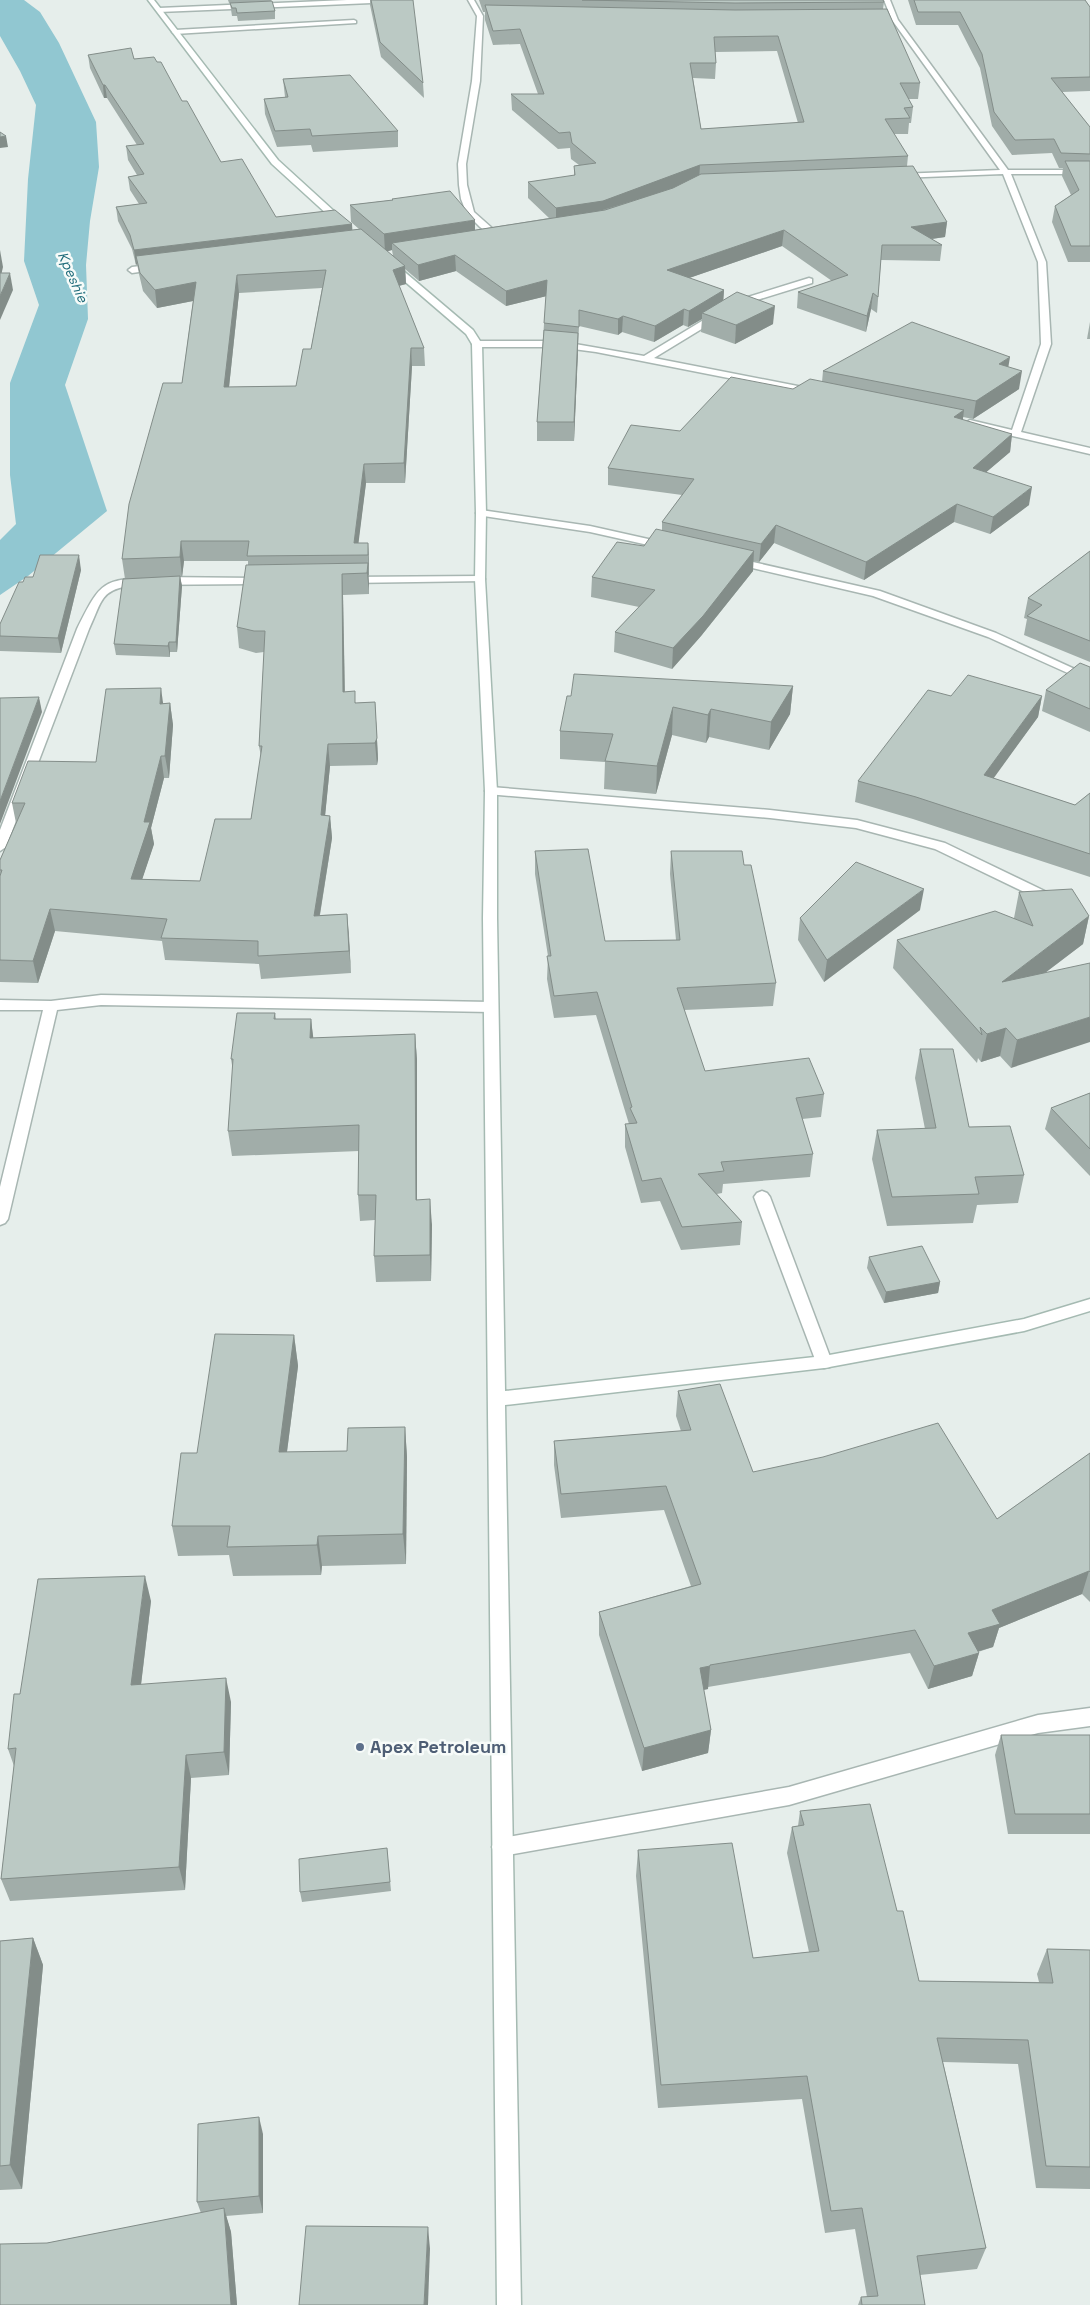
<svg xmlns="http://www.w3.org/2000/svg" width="1090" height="2305" viewBox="0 0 1090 2305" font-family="'Space Grotesk',sans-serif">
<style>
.water{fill:#91c7d1}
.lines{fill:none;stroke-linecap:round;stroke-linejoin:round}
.street-casing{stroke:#a8b6b2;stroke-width:3}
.secondary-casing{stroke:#a5bab2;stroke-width:3}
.street{fill:#fff;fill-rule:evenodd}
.secondary{fill:#fff;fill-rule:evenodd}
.wall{fill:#a1ada9;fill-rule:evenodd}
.shaded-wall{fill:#838d89}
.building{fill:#bbc9c4;stroke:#838d89;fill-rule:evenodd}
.service-dot{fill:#5c6f8a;stroke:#f7fbf9;stroke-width:2}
.labels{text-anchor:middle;stroke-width:5;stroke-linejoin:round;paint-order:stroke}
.far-water-label{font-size:14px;font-style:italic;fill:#216d7b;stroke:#f7fbf9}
.near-service-label{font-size:18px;font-weight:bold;fill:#4e5e75;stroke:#f7fbf9;text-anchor:start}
</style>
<rect width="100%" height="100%" fill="#e6eeeb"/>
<path class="water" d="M0,0H24L40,12L59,43L96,122L99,167L90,221L86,265L88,319L65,385L107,511L28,576L0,595V540L16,524L10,475V383L39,305L24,261L28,179L36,105L20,71L0,36Z"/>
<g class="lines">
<g class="street-casing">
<g id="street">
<path d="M347,0H398L395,2L159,12L156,10L159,8Z"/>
<path d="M468,0H474L483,16L480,81L466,164L467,185L474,212L501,236L502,238L498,241L480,227L467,214L461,199L459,185L458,164L472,81L477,16Z"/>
<path d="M884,0H890L898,20L1008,170H1090V174H1011L1046,262L1051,344L1021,432L1090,448V454L970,426L965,423L970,420L1012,430L1041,344L1038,262L1003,174L899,178L895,176L899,174L1000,170L892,20Z"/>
<path d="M354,20L356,21V23L175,34L172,32L175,30Z"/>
<path d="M157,264L160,265V269L132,273L128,270L132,267Z"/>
<path d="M809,278L812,279V283L741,305L654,358L818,390V394L815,395L596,352L558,347H477L472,344L477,341H558L644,356L735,301Z"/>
<path d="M481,510L590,526L666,543L671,546L666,549L590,532L477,515L476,513Z"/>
<path d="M735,558L880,591L996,633L1090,676V683L988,637L873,596L731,563V559Z"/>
<path d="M480,576L485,579L484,581L348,583L343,580L348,577Z"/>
<path d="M158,577L263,578L268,581L263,584L136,585C100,589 103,599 89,629L6,847L0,851V830L77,629C102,579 102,580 158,577Z"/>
<path d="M491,787L770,810L857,820L945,843L1055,896L1057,899L1050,903L1045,902L935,849L856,828L770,818L487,794L485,791Z"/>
<path d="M101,995L491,1002L498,1007L491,1012L101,1005L57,1010L8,1219L5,1223L0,1225V1187L43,1010H0V1000L51,1001Z"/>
<path d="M762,1191L767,1193L770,1197L832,1362L830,1367L824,1368L818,1367L816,1362L754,1197L757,1193Z"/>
<path d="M1090,1708V1726L1038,1733L789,1805L502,1856L495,1854L492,1847L495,1840L502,1838L789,1787L1038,1715Z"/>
</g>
</g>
<g class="secondary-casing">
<g id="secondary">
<path d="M148,0H154L278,160L346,222V226H340L272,164Z"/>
<path d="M388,263H394L473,330L482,344L486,513L485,579L497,791V918L505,1391L824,1356L1024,1319L1090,1299V1311L1024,1331L824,1368L505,1405L521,2305H497L483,918L485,791L475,579L476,513L472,344L466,334L388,267Z"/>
</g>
</g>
<use href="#street" class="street"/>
<use href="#secondary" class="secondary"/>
</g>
<g class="wall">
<path d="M228,0H271L275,11V19L238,21L237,16H232L230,3H229Z"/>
<path d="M370,0H371L423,83L424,98L381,57L370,5Z"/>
<path d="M479,0H883L884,2L883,9L920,83L918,99H908L913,107L911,123H909L908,134H894L908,156L907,166L947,222L945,237L932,239L942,245L940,261L881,260L877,313L871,309L866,332L797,308L798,292L832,281L782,246L689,278L724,290L723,300L773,324L735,344L701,332L702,319L688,327L683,325L654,342L622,332L618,335L579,326L574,441H537V422L546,296L506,306L456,271L419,281L405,269L406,284L399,286L424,348L425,366H412L405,483H366L358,543H368L369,563V575H368L369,594L343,595L345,692L356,703L375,702L378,759L377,765L330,766L325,815L330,816L332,838L320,915L347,914L351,973L261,979L259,964L165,960L162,941L55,931L38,983L0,982V860L16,823L12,803L96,762L164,703H170L173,725L169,778H164L151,828L154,844L142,879L200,881L251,819L261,757L259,746L264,652L256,653L239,648L237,627L248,565V561H184L182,577H180L182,586L177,652H170V657L116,655L114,644L125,579L122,559L182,383L193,301L157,308L143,291L139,274L137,264L136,265L132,249L118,221L116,207L139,204L130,190L128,177L137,175L128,160L126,146L137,145L107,98H104L90,68L88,55L134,59L182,101L221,162L276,217L352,224V230L359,229L351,222L350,205L392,200V199L475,230L549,218L528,198V182L574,176V166L579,165L571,159L570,148L558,149L512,110L511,94H538L520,44L493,45L485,20V12H483ZM777,51L798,123L701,129L693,78L715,79L716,63L715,52ZM392,250L393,256L387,251ZM322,288L311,349L296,386L229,387L239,293Z"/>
<path d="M908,0H1085L1090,7V91L1062,92L1090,127V262H1068L1052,222L1055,206L1071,195L1062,176L1063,168H1059L1052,153L1012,155L992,126L980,68L958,25H916Z"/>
<path d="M283,79L398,131V147L313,152L311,145L277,147L265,114L264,99L285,97Z"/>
<path d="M1090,322V339H1087Z"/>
<path d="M1009,367L1019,389L973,419L963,417V420L1012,434L1010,452L986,472L1029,505L990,534L954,522L864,580L774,543L759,562L753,561V571L701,636L672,669L614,652L615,632L639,607L591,597L592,577L644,546L662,530V522L682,495L608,485V468L680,431L793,389L822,382L823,371Z"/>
<path d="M1090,551V662L1024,635L1027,619L1024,618L1028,598Z"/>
<path d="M81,570L61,653L0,651V624L23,582L33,577Z"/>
<path d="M1090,667V732L1042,711L1046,690Z"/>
<path d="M793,686L790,714L769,750L709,737L706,743L672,735L656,794L604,789L605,762L560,759V731L571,696Z"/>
<path d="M951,696H1042L1038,717L993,778L1075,805L1090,793V877L913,819L855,802L858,781Z"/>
<path d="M535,851L605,941L676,940L670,874L671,851L744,865L776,983L773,1006L684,1010L705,1071L824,1094L821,1117L802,1119L813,1154L810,1177L723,1184L722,1193L717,1194L742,1222L740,1245L681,1250L660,1201L641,1203L625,1147V1124H629L596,1015L554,1018L547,979L548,956L535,874Z"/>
<path d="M1019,892L1089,916L1083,944L1045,973L1011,1068L1000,1056L981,1062L978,1058L977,1063L893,968L897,940L1014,918Z"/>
<path d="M920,910L824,982L798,940L800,918Z"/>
<path d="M275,1013L276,1019H311L313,1038L415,1034L417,1060V1200L432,1225L431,1281L376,1282L374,1256L375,1220L360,1221L358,1195L359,1151L232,1156L228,1131L233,1071L231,1059Z"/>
<path d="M920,1049L969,1127L1024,1175L1018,1203L977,1205L973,1223L887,1226L872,1159L877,1130L925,1129L915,1078Z"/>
<path d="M1090,1093V1176L1045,1129L1051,1108Z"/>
<path d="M869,1257L940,1282L938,1293L884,1303L867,1268Z"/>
<path d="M294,1335L298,1366L287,1452L347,1451L405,1427L407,1457L406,1564L322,1566L321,1575L233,1576L229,1555L178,1556L172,1526L197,1453Z"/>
<path d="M678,1391L753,1472L997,1519L1090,1453V1602L1082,1594L999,1628L993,1647L978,1652L979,1653L972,1676L928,1689L910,1653L708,1687V1689L703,1690L711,1730L708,1753L642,1771L599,1635V1612L691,1586L664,1510L561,1518L554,1465V1441L681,1431L676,1416Z"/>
<path d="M151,1601L141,1685L231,1702L229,1775L191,1778L185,1890L10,1901L1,1879L14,1766L8,1749L20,1694Z"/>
<path d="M1001,1735H1090V1834H1008L995,1755Z"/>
<path d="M800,1811L897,1911L919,1981L1039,1982L1037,1974L1047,1949L1090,1950V2189L1036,2188L1018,2064L943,2062L986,2248L977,2269L920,2275L925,2305H858L861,2297H867L855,2229L825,2233L802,2099L658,2108L636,1876L638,1850L753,1958L809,1952L787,1853L792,1827L798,1826Z"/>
<path d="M387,1848L391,1891L302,1902L300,1892Z"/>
<path d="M33,1938L43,1965L22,2189L0,2190V1941Z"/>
<path d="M263,2134V2213L226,2216L231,2232L237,2305H0L47,2243L201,2213L197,2202Z"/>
</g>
<g class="shaded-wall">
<path d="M103,85H105L107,98H104Z"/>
<path d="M6,136L8,147L0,148V137Z"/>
<path d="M700,165L699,181L556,224V208Z"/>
<path d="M475,220V238L392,243V250L385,252L384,234Z"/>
<path d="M947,222L945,237L909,242L911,227Z"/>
<path d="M352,224L353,239L136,256L137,264L136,265L134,250Z"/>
<path d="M784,230L782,246L666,286L667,270Z"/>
<path d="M0,250L3,267L0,280Z"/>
<path d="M455,255L456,271L419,281L418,265Z"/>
<path d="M405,266L406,284L394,287L393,270Z"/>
<path d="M10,273L13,290L0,320V296Z"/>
<path d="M237,275L239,293L227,406L224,387Z"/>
<path d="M547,280V296L506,306V291Z"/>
<path d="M196,282L198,300L157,308L155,290Z"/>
<path d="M724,290L723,306L702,313V319L688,327L689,311Z"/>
<path d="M873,293L871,309L866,332L867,316Z"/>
<path d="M775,306L773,324L735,344L736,325Z"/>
<path d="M684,309L683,325L654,342L655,326Z"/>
<path d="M623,316L622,332L618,335V319Z"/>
<path d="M578,333V352L574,441V422Z"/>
<path d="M411,348L412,366L405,483L404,463Z"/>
<path d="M1010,357L1007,375L999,364Z"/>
<path d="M1022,371L1019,389L973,419L976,401Z"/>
<path d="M964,410L962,427L954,417Z"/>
<path d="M1012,434L1010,452L970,486L973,468Z"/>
<path d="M364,464L366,483L357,555L354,543Z"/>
<path d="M1032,487L1029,505L990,534L993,517Z"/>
<path d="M957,504L954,522L864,580L866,562Z"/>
<path d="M776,525L774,543L759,562L761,544Z"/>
<path d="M181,541L184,561L182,577L180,557Z"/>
<path d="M368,543L369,563V575L368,555Z"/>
<path d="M754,551L753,571L701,636L672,669L673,648Z"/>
<path d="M79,555L81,570L61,653L58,638Z"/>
<path d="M368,563L369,584V594L367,573Z"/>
<path d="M342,574L343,595L345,713L343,692Z"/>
<path d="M180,576L182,586L177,652L176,642Z"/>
<path d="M169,642L170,652V657L168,646Z"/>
<path d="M793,686L790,714L769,750L771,722Z"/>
<path d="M161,688L164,710L160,704Z"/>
<path d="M1042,696L1038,717L980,797L984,775Z"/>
<path d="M39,697L42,712L0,824V801Z"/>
<path d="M375,702L378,759L377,765L375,743Z"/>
<path d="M170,703L173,725L169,778L165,756Z"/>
<path d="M673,707L672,735L656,794L657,766Z"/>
<path d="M711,709L709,737L706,743L708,715Z"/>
<path d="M328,744L330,766L323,837L321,815Z"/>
<path d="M161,756L164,778L151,828L154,844L135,901L131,879L144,822Z"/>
<path d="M330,816L332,838L316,938L314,916Z"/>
<path d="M924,889L920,910L824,982L827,960Z"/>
<path d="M50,909L55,931L38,983L33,961Z"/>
<path d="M347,914L349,936L351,973L349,951Z"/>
<path d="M1089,916L1083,944L996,1010L1002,982Z"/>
<path d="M1090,1017V1042L1011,1068L1017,1040Z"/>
<path d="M311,1019L314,1044L310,1038Z"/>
<path d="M1006,1028L1000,1056L981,1062L987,1034Z"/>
<path d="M415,1034L417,1060V1225L416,1200Z"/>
<path d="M430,1199L432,1225L431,1281L430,1255Z"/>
<path d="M940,1282L938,1293L884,1303L886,1292Z"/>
<path d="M294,1335L298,1366L283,1482L279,1452Z"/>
<path d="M405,1427L407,1457L406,1564L403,1534Z"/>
<path d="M318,1536L322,1566L321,1575L317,1545Z"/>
<path d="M1089,1571L1082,1594L999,1628L993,1647L962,1656L968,1633L992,1610Z"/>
<path d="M145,1576L151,1601L138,1709L131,1685Z"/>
<path d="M979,1653L972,1676L928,1689L934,1666Z"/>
<path d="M710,1666L708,1689L697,1691L700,1668Z"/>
<path d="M226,1678L231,1702L229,1775L224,1752Z"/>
<path d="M711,1730L708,1753L642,1771L644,1748Z"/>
<path d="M186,1755L191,1778L185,1890L179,1867Z"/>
<path d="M33,1938L43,1965L22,2189L10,2165Z"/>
<path d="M259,2117L263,2134V2213L259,2196Z"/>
<path d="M224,2208L231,2232L237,2305H231Z"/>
<path d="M428,2227L430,2249L428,2305H424Z"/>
</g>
<g class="building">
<path d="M371,0H413L423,83L380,42Z"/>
<path d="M582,0H883L884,2L735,3Z"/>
<path d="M914,0H1085L1090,7V77L1051,78L1090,127V154L1061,153L1054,139L1015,140L994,112L982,54L960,12H918Z"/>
<path d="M272,1L275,11L237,13L236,8H232L230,3Z"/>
<path d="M485,5L735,10L887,9L920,83H900L913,107L904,108L910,118L885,119L908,156L700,165L603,201L556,208L528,182L575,175L574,166L596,163L572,143L570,132L559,133L511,94H544L520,29L493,31ZM778,36L804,122L701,129L690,63H716L714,37Z"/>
<path d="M131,48L134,59L154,57L157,62H161L182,101H187L221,162L242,159L276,217L335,210L352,224L134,250L130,235L116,207L147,203L128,177L144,174L126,146L144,144L105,85H103L88,55Z"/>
<path d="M350,75L398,131L312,136L310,129L275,131L264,99L288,97L283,79Z"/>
<path d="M0,132L6,136L0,137Z"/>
<path d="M1065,161H1090V246H1071L1055,206L1079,190Z"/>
<path d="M913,166L947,222L911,227L942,245H882L878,297L873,293L867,316L798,292L848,275L784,230L667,270L724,290L689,311L684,309L655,326L623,316L618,319L579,310V327L544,323L547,280L506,291L455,255L418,265L392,243L605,210L673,188L701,174Z"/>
<path d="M450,191L475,220L384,234L350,205L393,200L392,199Z"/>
<path d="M361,229L405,266L393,270L424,348H411L404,463L364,464L354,543H368V555L247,556L249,541H181L180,557L122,559L129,504L163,383H182L196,282L155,290L140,273L136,256ZM326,270L311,349H303L296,386L224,387L237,275Z"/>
<path d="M0,273H10L0,296Z"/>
<path d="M737,292L775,306L736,325L702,313Z"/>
<path d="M912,322L1010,357L999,364L1022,371L976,401L823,371Z"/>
<path d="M544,330L578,333L574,422H537Z"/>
<path d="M731,377L793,389L810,379L964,410L954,417L1012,434L973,468L1032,487L993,517L957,504L866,562L776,525L761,544L662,522L694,479L608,468L631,425L680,431Z"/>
<path d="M656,529L754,551L703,616L673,648L615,632L655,590L592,577L617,542L644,546Z"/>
<path d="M1090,551V641L1027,616L1042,605L1028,598Z"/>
<path d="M40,555H79L58,638L0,636V624L19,582H23L25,577H33Z"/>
<path d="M368,563L367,573L342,574L343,692L355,691V703L375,702L377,738L375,743L328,744L321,815L330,816L314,916L347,914L349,951L258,956V941L161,938L167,919L50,909L33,961L0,960V876L2,870H0V860L25,803H12L28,761L96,762L106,689L161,688L160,704L170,703L165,756H161L144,822H150L131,879L200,881L215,819H251L262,746H259L265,631H254L237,627L246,565Z"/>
<path d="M180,576L176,642H169L168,646L114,644L123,579Z"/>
<path d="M1080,663L1090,667V709L1046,690Z"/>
<path d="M574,674L793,686L771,722L711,709L708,715L673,707L657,766L605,761L613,734L560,731L567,696H571Z"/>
<path d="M968,675L1042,696L984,775L1075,805L1090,793V854L916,797L858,781L928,690L951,696Z"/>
<path d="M39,697L0,801V698Z"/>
<path d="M588,849L605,941L680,940L671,851H742L744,865H751L776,983L677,988L705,1071L809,1058L824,1094L796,1098L813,1154L721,1162L724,1171L698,1174L742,1222L682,1227L661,1178L642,1181L625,1124L637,1123L630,1108L632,1107L597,992L554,996L547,956H551L535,851Z"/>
<path d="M856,862L924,889L827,960L800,918Z"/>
<path d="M1072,889L1089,916L1002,982L1090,963V1017L1017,1040L1006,1028L987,1034L980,1027L982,1035L897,940L995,911L1033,926L1019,892Z"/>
<path d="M237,1013H275L274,1019H311L310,1038L415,1034L416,1200L430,1199V1255L374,1256L376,1195H358L359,1125L228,1131L233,1059H231Z"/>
<path d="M920,1049H953L969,1127L1010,1126L1024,1175L975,1177L979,1194L892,1197L877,1130L936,1128Z"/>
<path d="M1090,1093V1149L1051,1108Z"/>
<path d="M922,1246L940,1282L886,1292L869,1257Z"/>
<path d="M215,1334L294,1335L279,1452L347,1451L348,1428L405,1427L403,1534L318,1536L317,1545L227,1547L230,1526H172L181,1453H197Z"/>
<path d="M720,1384L753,1472L823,1457L938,1423L997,1519L1090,1453V1572L1089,1571L992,1610L1000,1624L968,1633L979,1653L934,1666L915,1630L710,1665V1666L700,1668L711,1730L644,1748L599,1612L701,1584L666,1486L561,1494L554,1441L691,1430L678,1391Z"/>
<path d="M145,1576L131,1685L226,1678L224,1752L186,1755L179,1867L1,1879L16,1748L8,1749L14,1694H20L38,1579Z"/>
<path d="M1001,1735H1090V1814H1015Z"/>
<path d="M870,1804L897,1911H903L919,1981L1053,1983L1047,1949L1090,1950V2167L1046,2166L1028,2040L937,2038L986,2248L917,2256L925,2305H862L861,2297L878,2296L862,2208L831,2211L807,2076L661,2085L638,1850L732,1843L753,1958L819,1951L792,1827L804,1825L800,1811Z"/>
<path d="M387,1848L390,1882L300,1892L299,1859Z"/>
<path d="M33,1938L10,2165L0,2166V1941Z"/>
<path d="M259,2117V2196L197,2202L198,2124Z"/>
<path d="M224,2208L231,2305H0V2244L47,2243Z"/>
<path d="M306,2226L428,2227L424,2305H299Z"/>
</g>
<circle class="service-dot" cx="360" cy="1747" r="5"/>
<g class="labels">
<g class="far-water-label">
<text transform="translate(73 277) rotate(66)" y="5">Kpeshie</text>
</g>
<g class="near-service-label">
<text x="370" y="1753">Apex Petroleum</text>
</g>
</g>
</svg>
